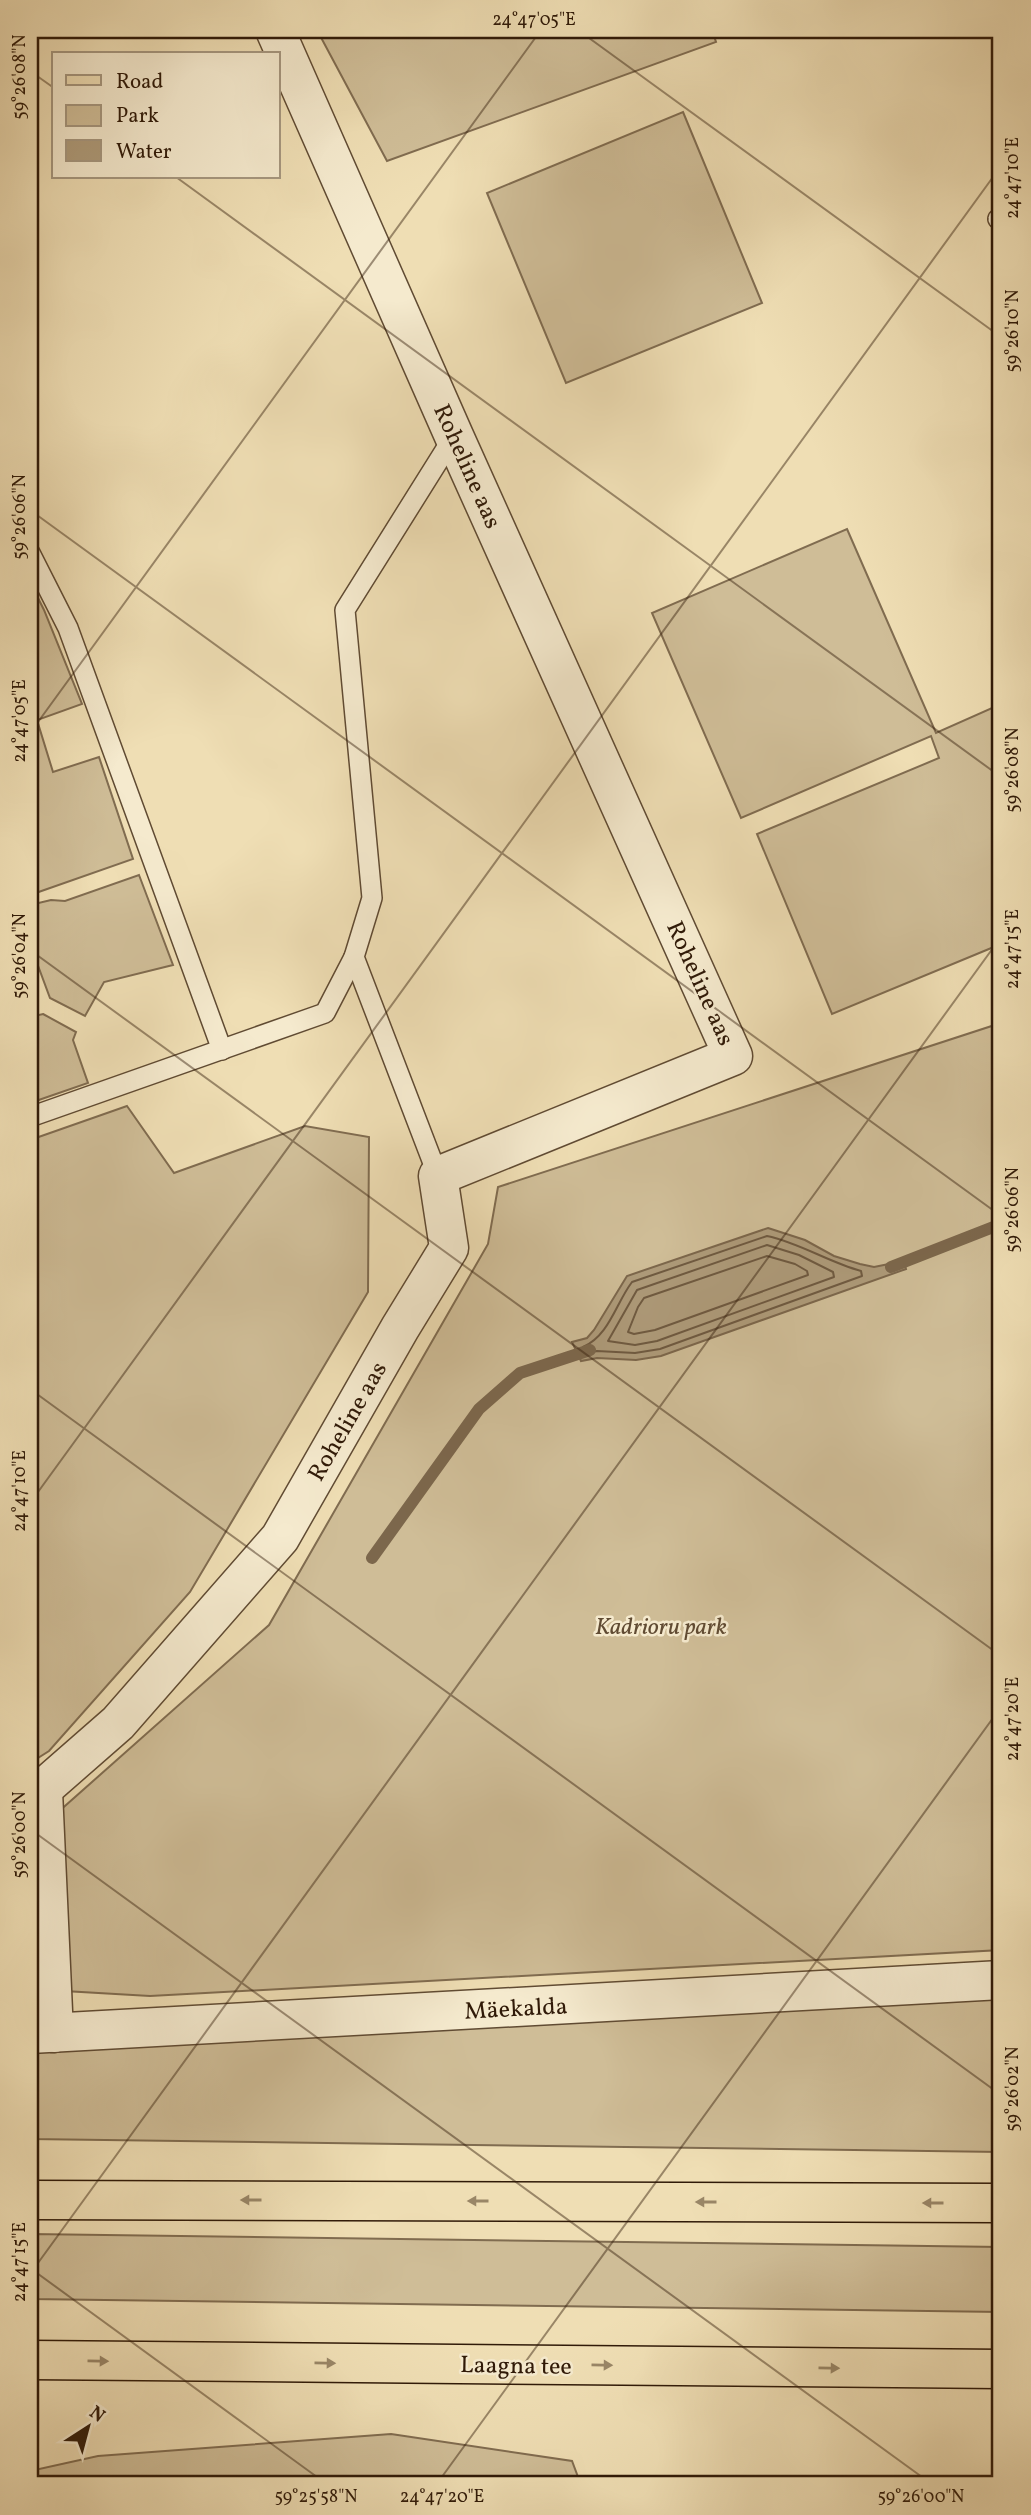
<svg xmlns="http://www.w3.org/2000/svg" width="1031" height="2515" viewBox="0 0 1031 2515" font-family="Vollkorn,serif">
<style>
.green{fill:#cfbd97;stroke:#806c50;stroke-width:2}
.water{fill:#ae9b7a;stroke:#7c674c;stroke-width:2}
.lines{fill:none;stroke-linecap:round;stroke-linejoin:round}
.shore{stroke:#6f5a41;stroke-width:2}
.stream{stroke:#7c674c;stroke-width:12}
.lane-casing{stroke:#604b33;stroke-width:22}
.street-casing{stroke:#604b33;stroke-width:41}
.primary-casing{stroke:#301a08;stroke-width:41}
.lane{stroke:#f5eace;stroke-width:19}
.street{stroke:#f5eace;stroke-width:38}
.primary{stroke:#efdeb4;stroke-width:38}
.oneway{fill:#998667}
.ticks{fill:none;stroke:#301a08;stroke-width:2;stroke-opacity:0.45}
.labels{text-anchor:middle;stroke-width:5;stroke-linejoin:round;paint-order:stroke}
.street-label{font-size:24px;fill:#301a08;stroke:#f5eace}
.park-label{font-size:24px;font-style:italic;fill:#604b33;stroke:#f5eace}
.neatline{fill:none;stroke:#301a08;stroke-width:2.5}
.ticks-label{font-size:18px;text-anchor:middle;fill:#301a08}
</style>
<rect width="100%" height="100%" fill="#efdeb4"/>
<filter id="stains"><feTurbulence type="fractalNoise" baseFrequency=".00286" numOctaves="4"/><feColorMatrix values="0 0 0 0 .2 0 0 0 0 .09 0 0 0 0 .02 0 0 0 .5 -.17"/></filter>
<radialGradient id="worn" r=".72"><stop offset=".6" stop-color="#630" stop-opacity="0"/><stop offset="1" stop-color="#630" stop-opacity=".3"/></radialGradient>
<g class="green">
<path d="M317,30H712L716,42L387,161Z"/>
<path d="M683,112L762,303L566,383L487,193Z"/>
<path d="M847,529L936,733L1001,704V944L832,1014L757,834L939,758L931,736L741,818L652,613Z"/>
<path d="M30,582L44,610L82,704L37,720L53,772L99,757L133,859L30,895Z"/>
<path d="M139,875L173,965L104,982L85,1016L50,998L30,944V905L51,900L65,901Z"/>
<path d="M43,1014L76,1032L73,1040L88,1083L30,1103V1017Z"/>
<path d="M1001,1023V1950L150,1996L30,1989V1837L269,1625L488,1244L498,1187Z"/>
<path d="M127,1106L174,1173L305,1126L369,1137L368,1292L190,1592L49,1751L30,1763V1140Z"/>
<path d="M1001,1992V2152L30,2139V2049Z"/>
<path d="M30,2234L1001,2247V2312L30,2299Z"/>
<path d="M391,2434L572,2461L581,2485H30V2471L98,2456Z"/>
</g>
<path class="water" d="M768,1228L805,1240L834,1256L860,1264L874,1267L904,1261L906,1269L661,1356L636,1360L597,1358L581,1361L572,1342L587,1338L594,1330L627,1276Z"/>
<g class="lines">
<g class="shore">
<path d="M767,1236C800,1243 828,1262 861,1271L862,1276L660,1349L635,1353L597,1351L586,1353L583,1351V1347C609,1336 616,1303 632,1282Z"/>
<path d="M767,1245L799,1255L833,1272L834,1277L657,1341L635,1345L608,1341L637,1290Z"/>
<path d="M767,1256L795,1264L807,1271L808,1275L655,1330L634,1334L628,1332L638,1307L644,1298Z"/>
</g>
<g class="stream">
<path d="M891,1267L1001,1224"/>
<path d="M372,1558L479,1409L520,1373L590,1350"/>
</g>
<g class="lane-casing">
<g id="lane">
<path d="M998,219L1001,217"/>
<path d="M30,553L68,628L222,1050"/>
<path d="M30,1117L325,1013L354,957"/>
<path d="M438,1176L354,957L372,898L345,610L454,436"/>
</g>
</g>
<g class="street-casing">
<g id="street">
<path d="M43,1791L54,2033"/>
<path d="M30,1800L118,1723L280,1538L400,1328L449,1248L438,1176L733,1056L454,436L275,30"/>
<path d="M30,2034L1001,1980"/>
</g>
</g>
<g class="primary-casing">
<g id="primary">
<path d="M30,2200L1001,2203"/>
<path d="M30,2360L1001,2369"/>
</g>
</g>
<use href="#lane" class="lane"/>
<use href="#street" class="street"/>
<use href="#primary" class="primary"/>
</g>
<defs><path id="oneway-solid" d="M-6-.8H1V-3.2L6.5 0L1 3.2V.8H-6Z" transform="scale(1.75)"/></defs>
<g class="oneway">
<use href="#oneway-solid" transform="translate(251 2200) rotate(-180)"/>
<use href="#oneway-solid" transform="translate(478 2201) rotate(-180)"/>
<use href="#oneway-solid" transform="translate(706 2202) rotate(-180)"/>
<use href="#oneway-solid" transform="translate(933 2203) rotate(-180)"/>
<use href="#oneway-solid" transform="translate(98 2361) rotate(1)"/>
<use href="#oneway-solid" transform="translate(325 2363) rotate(1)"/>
<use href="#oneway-solid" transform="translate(602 2365) rotate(1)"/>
<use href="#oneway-solid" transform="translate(829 2368) rotate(1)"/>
</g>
<path class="ticks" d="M578,30L1001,337M30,71L54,88M176,177L1001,777M30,510L1001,1216M30,733L541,30M30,950L1001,1656M30,1389L1001,2095M30,1503L1001,166M30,1829L933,2485M30,2268L328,2485M30,2274L1001,937M436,2485L1001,1707M996,2485L1001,2478"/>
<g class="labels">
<g class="street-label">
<text transform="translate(468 466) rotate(66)" y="8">Roheline aas</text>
<text transform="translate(701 983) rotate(66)" y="8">Roheline aas</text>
<text transform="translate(347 1421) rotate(-60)" y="8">Roheline aas</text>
<text transform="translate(516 2008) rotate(-3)" y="8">Mäekalda</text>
<text transform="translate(516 2365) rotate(1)" y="8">Laagna tee</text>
</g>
<g class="park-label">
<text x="661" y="1634">Kadrioru park</text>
</g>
</g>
<rect width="1031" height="2515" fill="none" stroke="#efdeb4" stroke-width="77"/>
<rect x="52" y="52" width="228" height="126" fill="#f5eace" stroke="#a6977f" stroke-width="2"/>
<rect x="66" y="75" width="35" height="10" fill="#efdeb4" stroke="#a6977f" stroke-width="2"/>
<text x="116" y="88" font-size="21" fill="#301a08">Road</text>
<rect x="66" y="105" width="35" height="21" fill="#cfbd97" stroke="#a6977f" stroke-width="2"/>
<text x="116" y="122" font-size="21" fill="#301a08">Park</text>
<rect x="66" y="140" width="35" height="21" fill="#ae9b7a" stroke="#a6977f" stroke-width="2"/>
<text x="116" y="158" font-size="21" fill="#301a08">Water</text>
<g transform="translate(88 2427) rotate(36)" stroke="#f5eace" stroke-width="5" paint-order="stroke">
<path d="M0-5L12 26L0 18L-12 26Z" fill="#301a08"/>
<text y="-10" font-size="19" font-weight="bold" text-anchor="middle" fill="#301a08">N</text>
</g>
<rect x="38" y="38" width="954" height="2438" class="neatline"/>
<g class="ticks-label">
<text x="534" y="25">24°47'05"E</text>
<text transform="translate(19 77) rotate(-90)" y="6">59°26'08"N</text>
<text transform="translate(1012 178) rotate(-90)" y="6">24°47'10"E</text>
<text transform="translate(1012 331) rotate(-90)" y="6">59°26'10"N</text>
<text transform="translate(19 517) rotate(-90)" y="6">59°26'06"N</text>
<text transform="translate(19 721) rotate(-90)" y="6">24°47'05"E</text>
<text transform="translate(1012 770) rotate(-90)" y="6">59°26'08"N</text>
<text transform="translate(1012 949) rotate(-90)" y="6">24°47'15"E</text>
<text transform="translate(19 956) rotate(-90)" y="6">59°26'04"N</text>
<text transform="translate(1012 1210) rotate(-90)" y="6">59°26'06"N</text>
<text transform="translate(19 1491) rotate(-90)" y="6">24°47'10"E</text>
<text transform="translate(1012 1719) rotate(-90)" y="6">24°47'20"E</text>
<text transform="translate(19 1835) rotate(-90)" y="6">59°26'00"N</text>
<text transform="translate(1012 2089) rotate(-90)" y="6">59°26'02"N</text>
<text transform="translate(19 2262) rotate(-90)" y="6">24°47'15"E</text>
<text x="316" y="2502">59°25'58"N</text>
<text x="442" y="2502">24°47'20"E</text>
<text x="921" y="2502">59°26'00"N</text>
</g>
<rect width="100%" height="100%" filter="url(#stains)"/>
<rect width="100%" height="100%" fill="url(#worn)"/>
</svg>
